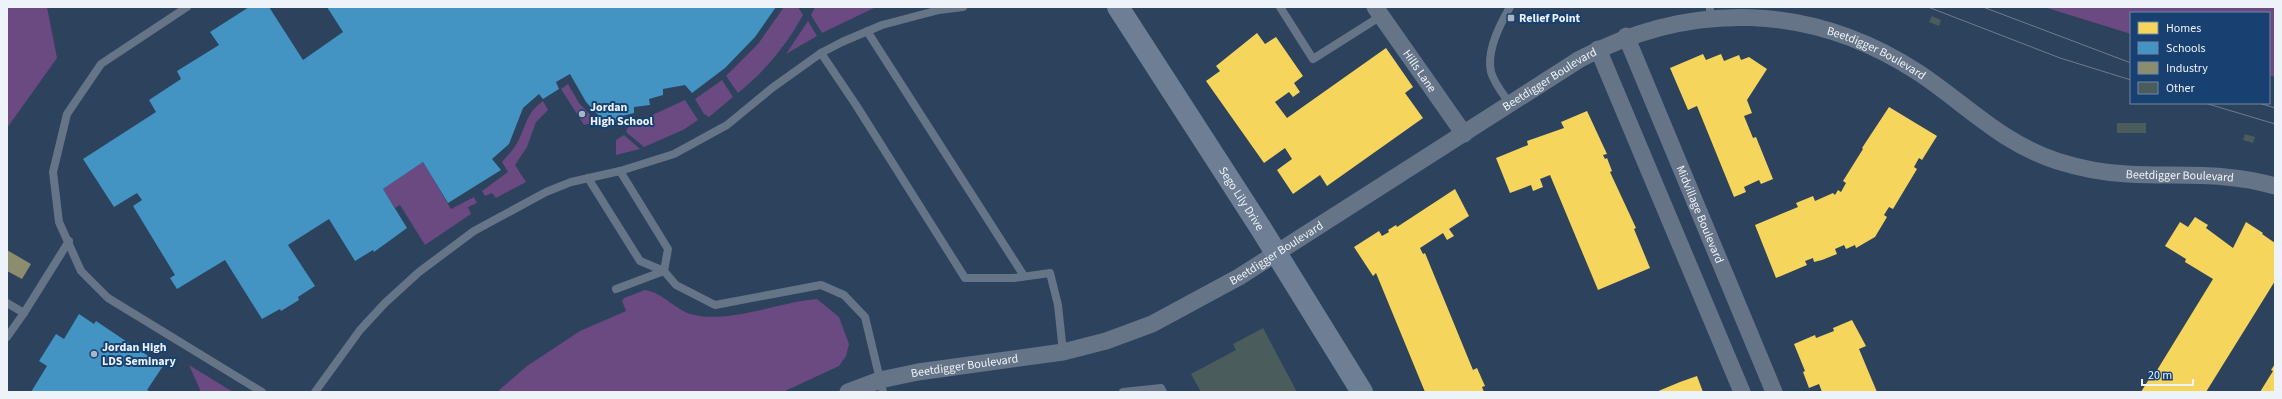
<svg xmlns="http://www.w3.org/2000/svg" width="2282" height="399" viewBox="0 0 2282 399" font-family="'Source Sans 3',sans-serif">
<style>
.green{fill:#6b4981}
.homes{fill:#f6d55c}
.schools{fill:#4393c3}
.industry{fill:#8c8c6e}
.building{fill:#4b5c5c}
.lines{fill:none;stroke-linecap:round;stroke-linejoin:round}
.service{stroke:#667487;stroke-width:8}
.minor{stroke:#667487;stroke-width:17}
.secondary{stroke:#6e7f95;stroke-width:22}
.tram{stroke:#6e7c8d;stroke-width:1}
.poi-dot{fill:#aab5c2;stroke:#184171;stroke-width:1.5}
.labels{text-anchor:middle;stroke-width:4;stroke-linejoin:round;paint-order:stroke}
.poi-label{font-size:12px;font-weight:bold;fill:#eef3f9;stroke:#184171;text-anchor:start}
.street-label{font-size:12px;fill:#eef3f9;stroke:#184171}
</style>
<rect width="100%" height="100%" fill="#2c425d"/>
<g class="green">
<path d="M7,7H47L57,58L7,128Z"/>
<path d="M784,7H798L803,15C786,46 765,71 738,93L726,76L758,44Z"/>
<path d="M815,7H873L874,8L822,33L811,15Z"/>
<path d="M2044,7H2275V77L2269,75V13H2131V34Z"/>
<path d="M808,21L817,36L786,54Z"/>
<path d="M722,80L733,97L709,117L704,114L695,99Z"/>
<path d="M568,84L579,103L593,118L592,123L584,125L561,89Z"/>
<path d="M685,100L698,120L683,130L644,147L626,132L630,123L648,117Z"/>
<path d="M543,101L548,110L536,122L527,147L515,165L526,182L496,198L492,193L485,196L482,191L508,172L502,162C509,154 516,147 520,137C528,120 527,113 543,101Z"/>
<path d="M624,135L640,149L616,155V140Z"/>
<path d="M423,162L451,209L474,197L477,203L468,207L471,214L425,245L400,205L395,208L383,189Z"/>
<path d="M645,290C664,293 676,311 694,315C732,323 779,302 817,299L839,317L849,344L846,356L839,366L783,392H497L527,366L580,331L626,311L622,301L624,298Z"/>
<path d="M189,365L233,392H201Z"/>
</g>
<g class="homes">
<path d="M1257,33L1265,44L1276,37L1303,76L1294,83L1300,92L1293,97L1289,92L1275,102L1287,118L1386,48L1413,87L1405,93L1423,118L1327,186L1320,175L1293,194L1277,170L1292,159L1285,148L1264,163L1206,81L1220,71L1216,66Z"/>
<path d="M1703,54L1706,60L1721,54L1724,61L1739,55L1741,60L1749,57L1767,69L1747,100L1752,113L1744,116L1753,138L1756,137L1773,179L1761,184L1759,180L1744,187L1746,192L1734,197L1697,106L1688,110L1670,68Z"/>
<path d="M1889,107L1937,136L1922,160L1919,158L1914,167L1917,169L1893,209L1889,207L1884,215L1887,217L1875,237L1856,248L1855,245L1846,249L1844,245L1835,249L1837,254L1822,260L1814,262L1813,258L1805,261L1807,265L1776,278L1755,225L1798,207L1796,203L1813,196L1815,201L1833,193L1835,195L1838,190L1841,192L1846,183L1843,181L1863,149L1862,148Z"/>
<path d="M1587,111L1607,154L1603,155L1605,159L1607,158L1612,171L1610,172L1636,228L1634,229L1650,268L1598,290L1550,175L1540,179L1543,187L1533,191L1531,185L1510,193L1496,158L1528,145L1527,141L1564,128L1561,122Z"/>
<path d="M1455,189L1469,216L1449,229L1454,236L1447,240L1443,233L1420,248L1423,254L1425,253L1473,370L1477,368L1485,386L1482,387L1484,392H1425L1376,273L1373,276L1354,247L1379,231L1382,236L1389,232L1388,230L1396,225L1397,227Z"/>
<path d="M2195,217L2208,225L2206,228L2233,248L2246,222L2263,233L2262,234L2275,243V281L2206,392H2141L2149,379L2151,380L2213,279L2185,262L2186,259L2165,246L2180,222L2188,227Z"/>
<path d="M1852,320L1866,346L1859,349L1877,392H1822L1819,384L1809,388L1803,372L1805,371L1794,344L1815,335L1816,338L1834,331L1833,328Z"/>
<path d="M2275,364V392H2260L2273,371L2271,370Z"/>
<path d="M1697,376L1703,392H1656L1680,382Z"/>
</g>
<g class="schools">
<path d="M249,7H269L303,60L343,32L327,7H776L755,37L725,68L692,93L685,85L663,89V95L649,99L650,105L634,107V113L622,116L624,121L608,125L586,102L570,74L556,82L559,89L543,99L539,94L523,108L509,144L492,159L501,170L448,203L423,162L383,189L407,228L374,252L373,250L355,261L329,219L288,245L315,286L298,297L299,300L281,311L280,309L262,319L225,260L177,289L170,278L175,275L133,206L142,200L137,193L114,207L83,159L156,112L149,100L181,79L177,71L219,45L210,32Z"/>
<path d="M79,314L94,324L96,321L163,366L147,390L151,392H31L47,366L39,361L56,334L64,339Z"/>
</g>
<path class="industry" d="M7,250L31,264L22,279L7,271Z"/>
<g class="building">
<path d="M1932,16L1941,20L1939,26L1929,22Z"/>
<rect x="2117" y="123" width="29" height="10"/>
<path d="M2245,134L2255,137L2253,143L2243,140Z"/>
<path d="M1263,328L1297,392H1201L1191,374L1236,350L1233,344Z"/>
</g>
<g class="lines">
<g class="service">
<path d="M187,7L101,64L67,114L53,172L59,222L81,271L108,298L262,392"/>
<path d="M1280,7L1313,59L1381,16"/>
<path d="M1710,16V7"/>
<path d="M867,31L1024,276"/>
<path d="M821,53L856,105L965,278H1014L1050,273L1058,305L1063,352"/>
<path d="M1510,104C1503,94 1494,83 1491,72C1486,51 1500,24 1510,7"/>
<path d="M620,171L668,249L664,271"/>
<path d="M588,178L640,261L664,271L676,285L715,305L821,285L844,295L865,317L883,392"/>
<path d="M616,289L664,271"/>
<path d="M7,303L24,313L69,241"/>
<path d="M7,337L24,313"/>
<path d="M315,392L360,330L385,303L419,272L474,231L546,192L571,182L620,171L674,154L727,125L772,88L821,53L842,42L882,25L939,10L963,7"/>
<path d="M1123,392L1161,388L1163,392"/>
</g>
<g class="minor">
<path id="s1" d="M1375,7L1464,134"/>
<path id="s2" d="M1626,36L1774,392"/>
<path d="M1598,49L1742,392"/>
<path id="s3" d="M848,392L880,380L918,372L1063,352L1106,341L1152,324L1239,277L1580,59C1692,0 1812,3 1919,73C1967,105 2000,142 2057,161C2079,168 2103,173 2127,174C2178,177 2224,171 2275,186"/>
</g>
<path class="secondary" id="s4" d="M1118,7L1260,227L1362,392"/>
<g class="tram">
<path d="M1928,7L2060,58L2131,80"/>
<path d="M1983,7L2131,63"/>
<path d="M2205,103L2275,124"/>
<path d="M2259,103L2275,108"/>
</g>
</g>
<g class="poi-dot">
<rect x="1507" y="14" width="8" height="8" rx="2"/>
<circle cx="582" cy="114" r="4"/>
<circle cx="94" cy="354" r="4"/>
</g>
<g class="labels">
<g class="poi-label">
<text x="1519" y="22">Relief Point</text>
<text x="590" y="111">Jordan<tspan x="590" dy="14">High School</tspan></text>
<text x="102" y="351">Jordan High<tspan x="102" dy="14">LDS Seminary</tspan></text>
</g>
<g class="street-label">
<text dy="4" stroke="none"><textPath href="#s3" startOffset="1126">Beetdigger Boulevard</textPath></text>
<text dy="4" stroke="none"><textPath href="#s1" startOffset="78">Hills Lane</textPath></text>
<text dy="4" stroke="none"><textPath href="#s3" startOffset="780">Beetdigger Boulevard</textPath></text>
<text dy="4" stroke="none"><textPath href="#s3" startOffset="1462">Beetdigger Boulevard</textPath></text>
<text dy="4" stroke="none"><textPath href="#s4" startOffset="228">Sego Lily Drive</textPath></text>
<text dy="4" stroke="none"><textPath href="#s2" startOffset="193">Midvillage Boulevard</textPath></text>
<text dy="4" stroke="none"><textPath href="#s3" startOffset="456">Beetdigger Boulevard</textPath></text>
<text dy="4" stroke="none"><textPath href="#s3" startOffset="120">Beetdigger Boulevard</textPath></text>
</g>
</g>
<rect width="2282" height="399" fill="none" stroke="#eef3f9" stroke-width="16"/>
<rect x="2130" y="12" width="140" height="92" fill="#184171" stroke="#6e88a7"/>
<rect x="2138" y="22" width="20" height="12" fill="#f6d55c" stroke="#6e88a7"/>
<text x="2166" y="32" font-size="12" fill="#eef3f9">Homes</text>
<rect x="2138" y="42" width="20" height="12" fill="#4393c3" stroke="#6e88a7"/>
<text x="2166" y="52" font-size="12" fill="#eef3f9">Schools</text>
<rect x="2138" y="62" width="20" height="12" fill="#8c8c6e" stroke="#6e88a7"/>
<text x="2166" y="72" font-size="12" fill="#eef3f9">Industry</text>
<rect x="2138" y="82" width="20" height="12" fill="#4b5c5c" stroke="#6e88a7"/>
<text x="2166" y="92" font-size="12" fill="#eef3f9">Other</text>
<path d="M2142 379v6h51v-6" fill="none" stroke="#eef3f9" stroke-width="2"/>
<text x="2148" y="379" font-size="12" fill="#eef3f9" stroke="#184171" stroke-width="3" paint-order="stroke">20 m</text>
</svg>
